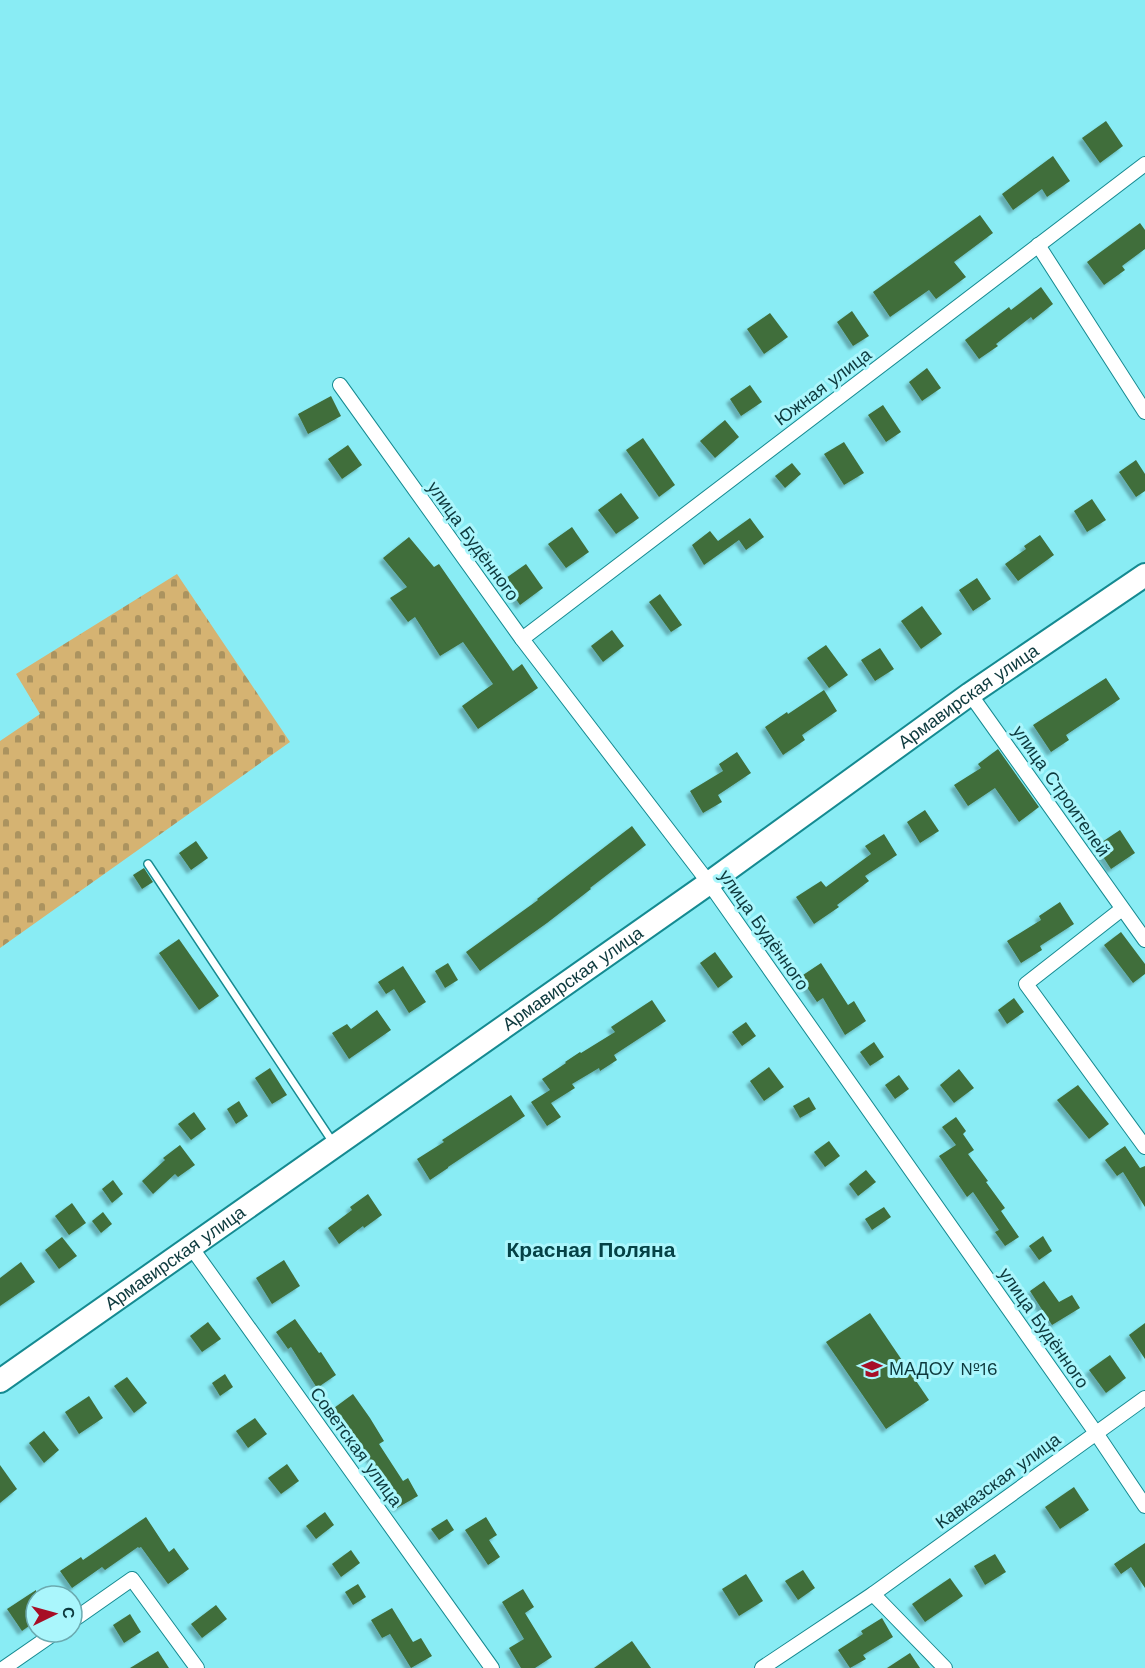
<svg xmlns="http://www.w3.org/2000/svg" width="1145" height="1668" viewBox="0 0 1145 1668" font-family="'Work Sans',sans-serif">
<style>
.cemetery{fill:url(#cemetery-stones)}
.building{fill:#3f6e3b;filter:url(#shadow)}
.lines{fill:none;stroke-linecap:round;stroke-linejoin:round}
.service-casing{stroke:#158a91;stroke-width:10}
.minor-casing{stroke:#158a91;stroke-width:16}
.primary-casing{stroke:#158a91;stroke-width:26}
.service{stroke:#fff;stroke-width:7}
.minor{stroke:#fff;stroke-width:14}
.primary{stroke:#fff;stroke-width:22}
.labels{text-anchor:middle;stroke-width:6;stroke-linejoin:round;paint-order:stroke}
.street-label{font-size:18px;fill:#0d393d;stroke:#aaf6fc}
.poi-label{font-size:18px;fill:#0d393d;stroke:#aaf6fc;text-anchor:start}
.quarter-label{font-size:21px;font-weight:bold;fill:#054246;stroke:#aaf6fc}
</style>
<defs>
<pattern id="cemetery-stones" width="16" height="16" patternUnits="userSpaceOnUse" patternTransform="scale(1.5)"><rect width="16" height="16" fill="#d5b372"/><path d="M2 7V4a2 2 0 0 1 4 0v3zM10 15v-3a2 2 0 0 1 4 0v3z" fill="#ab935f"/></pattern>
<filter id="shadow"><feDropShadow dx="-4" dy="4" stdDeviation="1.5" flood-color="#0004"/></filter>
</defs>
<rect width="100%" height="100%" fill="#89ecf4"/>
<path class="cemetery" d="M177,574L290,742L0,948V741L40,714L16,674Z"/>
<g class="building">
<path d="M1106,121L1123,146L1100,163L1082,138Z"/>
<path d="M1053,156L1070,181L1047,197L1042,189L1013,210L1002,194Z"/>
<path d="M980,215L993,233L954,262L966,277L936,299L929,290L890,317L873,292Z"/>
<path d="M1140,223L1145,230V249L1122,266L1125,270L1104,285L1087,262Z"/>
<path d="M1041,287L1053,304L1033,320L1031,317L996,344L998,346L979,359L965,340L1009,307L1011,310Z"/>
<path d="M852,311L869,336L853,346L837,322Z"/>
<path d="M770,313L788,337L764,354L747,329Z"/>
<path d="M927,368L941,388L922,401L909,382Z"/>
<path d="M750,385L762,402L741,416L730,399Z"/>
<path d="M331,396L341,416L308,434L298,414Z"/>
<path d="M883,405L901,432L886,442L868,415Z"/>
<path d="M725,420L739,437L715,458L700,441Z"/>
<path d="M643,438L675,485L659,497L626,450Z"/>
<path d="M844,442L864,473L844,485L824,454Z"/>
<path d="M348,445L362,465L342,479L328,459Z"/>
<path d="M1136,460L1145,474V491L1136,497L1119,472Z"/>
<path d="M792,463L801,474L785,488L775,476Z"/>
<path d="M621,493L639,518L616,534L598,510Z"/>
<path d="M1092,499L1106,520L1087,532L1074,511Z"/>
<path d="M750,518L764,537L746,550L739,540L704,565L692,545L710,531L718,541Z"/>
<path d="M572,527L589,552L566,568L548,544Z"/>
<path d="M1040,535L1054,555L1018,581L1005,564L1026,549L1024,546Z"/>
<path d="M409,537L434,567L439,564L513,671L522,664L538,688L478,729L462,706L493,684L463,642L440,656L415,617L408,622L390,598L407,587L383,558Z"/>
<path d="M526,564L543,588L520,605L503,580Z"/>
<path d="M977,578L991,599L973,611L959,590Z"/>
<path d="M660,594L682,625L671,632L649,602Z"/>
<path d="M922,606L942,634L921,649L901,621Z"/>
<path d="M612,630L624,646L603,662L591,646Z"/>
<path d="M826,645L848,675L829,688L807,658Z"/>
<path d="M880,648L894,669L875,681L861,660Z"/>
<path d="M1106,678L1120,699L1066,735L1069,740L1051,752L1033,725Z"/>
<path d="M824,690L837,711L802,735L805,740L783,755L765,727L787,712L788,714Z"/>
<path d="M998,749L1039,807L1019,822L995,788L968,806L954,785L981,768L978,764Z"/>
<path d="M737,752L751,773L718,795L722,802L703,813L690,791L723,771L719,764Z"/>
<path d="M925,810L939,831L920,843L907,822Z"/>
<path d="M632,826L646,845L590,888L591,889L547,923L480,971L466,952L538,900L537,899Z"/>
<path d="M1120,830L1135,853L1111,869L1096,846Z"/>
<path d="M884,834L897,855L865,876L869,881L837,905L839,907L814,924L796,897L821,881L826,887L871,854L865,846Z"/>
<path d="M196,841L208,858L191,870L179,853Z"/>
<path d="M144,868L153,882L142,889L133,875Z"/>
<path d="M1060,902L1074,924L1040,946L1042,950L1021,963L1007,941L1041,920L1039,916Z"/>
<path d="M1121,932L1145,964V974L1133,983L1104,945Z"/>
<path d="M179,939L219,996L199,1010L159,953Z"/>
<path d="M715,952L733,977L718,988L700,963Z"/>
<path d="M448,963L458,980L445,988L435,971Z"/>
<path d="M821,963L848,1005L854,1001L866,1021L845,1035L823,998L817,1002L800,977Z"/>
<path d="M403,966L426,1002L409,1013L394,989L386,994L378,982Z"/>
<path d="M1014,998L1024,1012L1007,1024L998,1010Z"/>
<path d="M652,1000L666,1021L614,1055L617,1060L600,1071L599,1068L572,1084L575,1088L551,1103L561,1117L547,1126L531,1102L550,1090L542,1079L566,1063L565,1062L580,1052L581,1053L615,1032L611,1027Z"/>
<path d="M377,1010L391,1030L349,1059L332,1033L347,1024L351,1029Z"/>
<path d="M746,1022L756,1036L742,1046L732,1032Z"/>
<path d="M874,1042L884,1057L870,1066L860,1052Z"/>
<path d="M769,1067L784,1087L764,1101L750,1081Z"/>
<path d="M270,1068L287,1095L272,1104L255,1078Z"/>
<path d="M959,1069L974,1088L954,1103L940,1085Z"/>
<path d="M899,1075L909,1089L895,1099L885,1085Z"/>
<path d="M1078,1085L1109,1124L1089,1139L1057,1100Z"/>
<path d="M511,1095L525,1116L448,1167V1168L430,1180L417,1159L444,1142L442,1140Z"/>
<path d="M809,1097L816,1109L800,1118L793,1106Z"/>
<path d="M239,1101L248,1116L236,1124L227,1109Z"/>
<path d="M194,1112L206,1129L191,1140L178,1124Z"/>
<path d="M956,1117L966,1131L963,1134L974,1150L968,1154L988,1181L986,1182L1005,1208L1001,1211L1019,1237L1005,1246L995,1232L999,1230L973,1192L967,1197L939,1156L956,1145L942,1127Z"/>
<path d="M829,1141L840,1156L825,1167L814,1152Z"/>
<path d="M180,1145L195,1165L178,1177L175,1174L153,1194L142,1181L165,1160L163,1158Z"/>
<path d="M1125,1146L1140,1168L1145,1166V1207L1123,1172L1117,1176L1105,1160Z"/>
<path d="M866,1170L876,1182L858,1196L849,1184Z"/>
<path d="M113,1180L123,1194L112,1203L102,1189Z"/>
<path d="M368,1194L382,1215L364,1228L363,1226L339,1244L328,1228L352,1210L350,1207Z"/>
<path d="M72,1203L86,1223L69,1235L55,1216Z"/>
<path d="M884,1207L891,1217L872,1230L865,1219Z"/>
<path d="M103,1212L112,1224L101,1233L92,1221Z"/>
<path d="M1043,1236L1052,1251L1039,1260L1029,1246Z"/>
<path d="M62,1237L77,1256L59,1269L45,1250Z"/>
<path d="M284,1260L300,1286L272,1304L256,1278Z"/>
<path d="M21,1262L35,1282L0,1306V1278Z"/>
<path d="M1044,1281L1059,1302L1072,1295L1080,1308L1052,1325L1030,1291Z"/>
<path d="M870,1313L929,1400L886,1429L826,1342Z"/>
<path d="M295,1319L319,1353L321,1352L336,1375L317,1388L291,1347L288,1349L276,1332Z"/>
<path d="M208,1322L221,1339L202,1352L190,1336Z"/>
<path d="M1145,1323V1359L1129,1335Z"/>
<path d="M1110,1355L1126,1378L1106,1393L1089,1370Z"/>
<path d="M225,1374L233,1387L220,1396L212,1383Z"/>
<path d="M127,1377L147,1403L134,1413L114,1386Z"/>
<path d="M353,1394L370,1418L384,1441L379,1444L403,1481L408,1478L418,1496L397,1508L387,1490L389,1489L366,1452L363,1454L352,1435L353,1434L334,1408Z"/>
<path d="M89,1396L103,1418L79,1434L65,1412Z"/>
<path d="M255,1418L267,1434L248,1448L236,1431Z"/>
<path d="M44,1431L59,1450L44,1463L29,1443Z"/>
<path d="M287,1464L299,1481L281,1494L268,1478Z"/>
<path d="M0,1465L17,1489L0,1503Z"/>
<path d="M1074,1487L1089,1510L1060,1529L1045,1507Z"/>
<path d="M325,1512L334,1525L316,1539L306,1526Z"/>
<path d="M146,1517L169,1552L174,1548L189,1569L168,1584L141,1547L139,1548L138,1547L105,1570L102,1567L72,1588L60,1571L81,1557L83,1560Z"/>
<path d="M486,1517L497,1535L489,1540L500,1557L488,1565L465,1530Z"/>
<path d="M447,1519L454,1530L439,1540L431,1529Z"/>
<path d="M1145,1543V1588L1131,1567L1121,1574L1114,1564Z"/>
<path d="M351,1550L360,1563L341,1577L332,1564Z"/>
<path d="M995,1554L1006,1572L985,1585L974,1566Z"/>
<path d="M803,1570L815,1588L798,1600L785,1581Z"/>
<path d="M746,1574L763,1601L739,1616L722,1589Z"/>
<path d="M950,1578L963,1596L925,1622L912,1604Z"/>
<path d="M358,1584L366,1597L353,1605L345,1592Z"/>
<path d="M523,1589L534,1607L525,1613L552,1657L535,1668H521L509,1648L524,1639L502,1602Z"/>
<path d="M36,1590V1621L22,1631L7,1609Z"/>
<path d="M216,1605L227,1619L202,1638L191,1624Z"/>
<path d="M392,1608L413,1642L421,1638L432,1656L411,1668L390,1634L382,1638L371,1620Z"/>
<path d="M130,1614L141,1632L124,1643L113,1625Z"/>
<path d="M882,1618L893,1637L863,1655L866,1659L850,1668L838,1650L863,1634L861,1631Z"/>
<path d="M632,1641L651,1668H594Z"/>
<path d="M158,1651L169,1668H130Z"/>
<path d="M910,1653L920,1668H887Z"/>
</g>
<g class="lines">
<g class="service-casing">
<path id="service" d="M148,864L334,1144"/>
</g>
<g class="minor-casing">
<g id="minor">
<path d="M1038,245L1145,412"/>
<path d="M340,385L522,639L709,883L1096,1433L1145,1506"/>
<path d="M522,639L1145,164"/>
<path d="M970,694L1145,940"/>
<path d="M1122,909L1026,984L1145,1147"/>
<path d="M191,1247L492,1668"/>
<path d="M873,1594L945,1668"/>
<path d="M72,1621L132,1579L197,1668"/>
<path d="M4,1668L56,1632"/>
<path d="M762,1668L873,1594L1145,1398"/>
</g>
</g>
<g class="primary-casing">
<g id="primary">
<path id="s1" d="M0,1381L709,883L970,694L1145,575"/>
</g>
</g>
<use href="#service" class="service"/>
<use href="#minor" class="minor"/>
<use href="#primary" class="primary"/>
</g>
<defs>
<g id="school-bare" transform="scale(1.62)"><path d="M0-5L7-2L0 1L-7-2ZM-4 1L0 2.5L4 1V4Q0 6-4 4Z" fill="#a70e26" stroke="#aaf6fc" stroke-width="2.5" paint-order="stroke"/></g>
</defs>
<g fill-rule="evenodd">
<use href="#school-bare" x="872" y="1369"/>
</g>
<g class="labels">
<g class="street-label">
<text transform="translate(823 387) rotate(-37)" y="6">Южная улица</text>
<text transform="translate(473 541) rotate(54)" y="6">улица Будённого</text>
<text dy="6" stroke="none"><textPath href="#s1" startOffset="1186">Армавирская улица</textPath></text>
<text transform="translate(1061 791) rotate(55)" y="6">улица Строителей</text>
<text transform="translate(764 930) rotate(55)" y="6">улица Будённого</text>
<text dy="6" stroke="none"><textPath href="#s1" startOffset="700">Армавирская улица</textPath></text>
<text dy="6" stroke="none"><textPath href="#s1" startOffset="214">Армавирская улица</textPath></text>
<text transform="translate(1044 1328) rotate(55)" y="6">улица Будённого</text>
<text transform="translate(356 1447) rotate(54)" y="6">Советская улица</text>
<text transform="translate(998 1481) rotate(-36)" y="6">Кавказская улица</text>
</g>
<g class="poi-label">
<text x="889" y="1375">МАДОУ №16</text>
</g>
<g class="quarter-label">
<text x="591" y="1257">Красная Поляна</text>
</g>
</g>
<g transform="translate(54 1614) rotate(85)"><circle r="28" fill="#aaf6fc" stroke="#6baab0" stroke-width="1.5"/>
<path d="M0-4.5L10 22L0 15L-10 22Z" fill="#a70e26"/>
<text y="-9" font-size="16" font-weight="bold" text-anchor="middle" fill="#0d393d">С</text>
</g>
</svg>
